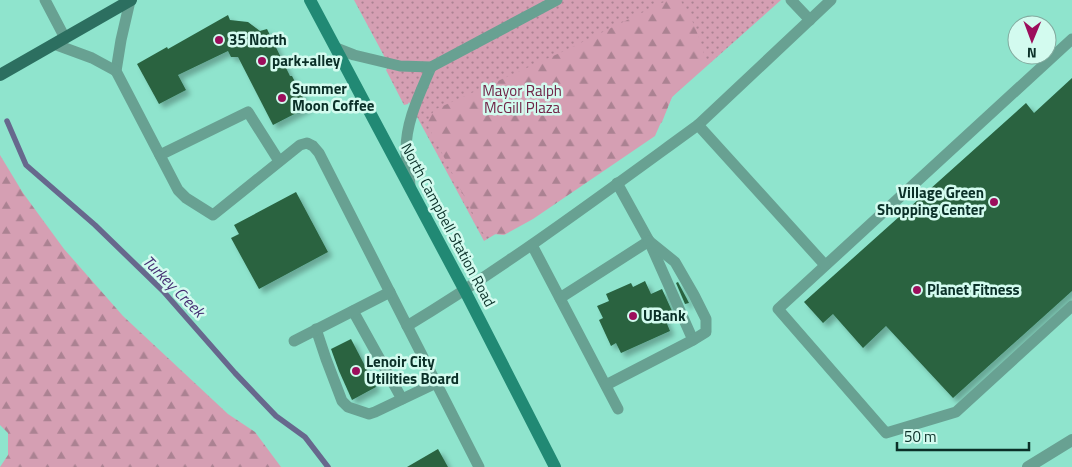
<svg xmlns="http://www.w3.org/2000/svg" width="1072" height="467" viewBox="0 0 1072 467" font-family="'Titillium Web',sans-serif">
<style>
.green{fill:url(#green-dots)}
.forest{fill:url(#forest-firs)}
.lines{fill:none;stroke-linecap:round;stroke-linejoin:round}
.stream{stroke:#67688d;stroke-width:5.5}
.building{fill:#296341;filter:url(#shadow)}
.lane{stroke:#68a192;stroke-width:11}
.street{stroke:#68a192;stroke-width:12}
.secondary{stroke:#218974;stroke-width:12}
.primary{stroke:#2c6f60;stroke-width:12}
.poi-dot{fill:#9c0e5c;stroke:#d3fbef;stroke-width:2}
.labels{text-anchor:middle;stroke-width:5;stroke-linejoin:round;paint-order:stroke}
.poi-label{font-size:15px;font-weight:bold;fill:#0b3028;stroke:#d3fbef;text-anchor:start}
.park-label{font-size:15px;fill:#702447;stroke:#d3fbef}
.street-label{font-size:15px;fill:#0b3028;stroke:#d3fbef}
.water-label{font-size:16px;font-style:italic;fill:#442e72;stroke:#d3fbef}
</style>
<defs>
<pattern id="green-dots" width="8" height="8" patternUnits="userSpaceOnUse" patternTransform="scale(1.25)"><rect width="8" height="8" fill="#d59fb3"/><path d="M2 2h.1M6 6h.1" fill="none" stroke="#ab8292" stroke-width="1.8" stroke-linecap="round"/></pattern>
<pattern id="forest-firs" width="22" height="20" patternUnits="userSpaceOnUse" patternTransform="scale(1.25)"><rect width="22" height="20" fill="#d59fb3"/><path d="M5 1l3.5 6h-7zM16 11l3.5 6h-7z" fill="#ab8292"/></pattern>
<filter id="shadow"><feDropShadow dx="4.5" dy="4.5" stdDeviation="2.5" flood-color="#0004"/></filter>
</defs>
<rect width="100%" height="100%" fill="#8fe4cd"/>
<path class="green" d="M354,0H781L672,97L662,122L651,132L550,201L484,241L409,102L408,104L404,105L386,70L388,67H390Z"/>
<g class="forest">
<path d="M668,0H680C693,18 701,40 706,62L672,97L655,136L533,219L504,235L483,233L427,124L434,110L564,51Z"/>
<path d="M0,155L23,193L64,249L123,316L228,414L255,432L281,467H0L8,455V433L0,425Z"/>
</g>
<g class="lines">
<path class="stream" d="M7,121L26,165L95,225L163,291L235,373L276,416L305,437L328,467"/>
</g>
<g class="building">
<path d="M228,15L230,20L248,22L260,31L267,29L290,76H292L308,107L273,125L238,57H231L228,51L178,75L186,90L159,104L137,64L167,47L168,49Z"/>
<path d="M1072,78V291L953,398L886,326L863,348L833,314L823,323L804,302L1026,103L1034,113Z"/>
<path d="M296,192L328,252L259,289L231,238L239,234L234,225Z"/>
<path d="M645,281L651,294L662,289L672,311L663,314L670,331L621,353L616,343L611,346L599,320L603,318L597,306L609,301L606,294L631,283L633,287Z"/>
<path d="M678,282L687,299L689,303L685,304L676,283Z"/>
<path d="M351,339L376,387L352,400L339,371L331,349Z"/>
<path d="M438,449L448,467H407Z"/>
</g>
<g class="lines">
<g class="lane">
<path d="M45,0L65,38"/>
<path d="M791,0L810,20"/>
<path d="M130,1L121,40L116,71L178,190L186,198L213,215L300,145L307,143L313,146L319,153L479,467"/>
<path d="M1072,39L778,309L886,433L956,412L1072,306"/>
<path d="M54,44L92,58L116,71"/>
<path d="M336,48L354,55L400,66L431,67L557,0"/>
<path d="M698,125L831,0"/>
<path d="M160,155L248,112L279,161"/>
<path d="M617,183L649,241L693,340"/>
<path d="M410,185C409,174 406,162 406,150C406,120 420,94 431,67"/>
<path d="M532,245L618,409"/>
<path d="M560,298L649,241"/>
<path d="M353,311L402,399"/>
<path d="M407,326C508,265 603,194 698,125L825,265"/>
<path d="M316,329L326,359L342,401L348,407L369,414L375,412L436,383"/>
<path d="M294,341L390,292"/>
<path d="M606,385L693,340L706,332V319L694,295L675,262L649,241"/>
</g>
<path class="street" d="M1028,467L1072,440"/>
<path class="secondary" d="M310,0L465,291L555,467"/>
<path class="primary" d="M0,75L131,0"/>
</g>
<g class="poi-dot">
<circle cx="219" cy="40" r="5"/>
<circle cx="262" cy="61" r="5"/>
<circle cx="282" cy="98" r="5"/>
<circle cx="994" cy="202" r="5"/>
<circle cx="917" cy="290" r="5"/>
<circle cx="633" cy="316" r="5"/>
<circle cx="356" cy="371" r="5"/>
</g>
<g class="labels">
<g class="poi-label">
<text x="229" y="45">35 North</text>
<text x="272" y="66">park+alley</text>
<text x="292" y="94">Summer<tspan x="292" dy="17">Moon Coffee</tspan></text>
<text x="984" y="198" text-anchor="end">Village Green<tspan x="984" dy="17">Shopping Center</tspan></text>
<text x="927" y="295">Planet Fitness</text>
<text x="643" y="321">UBank</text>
<text x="366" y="367">Lenoir City<tspan x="366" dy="17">Utilities Board</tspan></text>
</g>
<g class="park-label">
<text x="522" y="96">Mayor Ralph<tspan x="522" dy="17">McGill Plaza</tspan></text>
</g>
<g class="street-label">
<text transform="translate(448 225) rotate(62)" y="5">North Campbell Station Road</text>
</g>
<g class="water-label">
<text transform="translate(174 286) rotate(45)" y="6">Turkey Creek</text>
</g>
</g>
<g transform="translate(1032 40) rotate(181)"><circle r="24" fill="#d3fbef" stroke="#83aa9f"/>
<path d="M0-4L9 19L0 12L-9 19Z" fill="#9c0e5c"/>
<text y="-8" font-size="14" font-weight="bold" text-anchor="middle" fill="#0b3028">N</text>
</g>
<path d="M897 442v8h132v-8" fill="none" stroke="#0b3028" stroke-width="2.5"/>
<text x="904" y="442" font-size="15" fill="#0b3028" stroke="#d3fbef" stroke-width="4" paint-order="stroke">50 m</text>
</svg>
